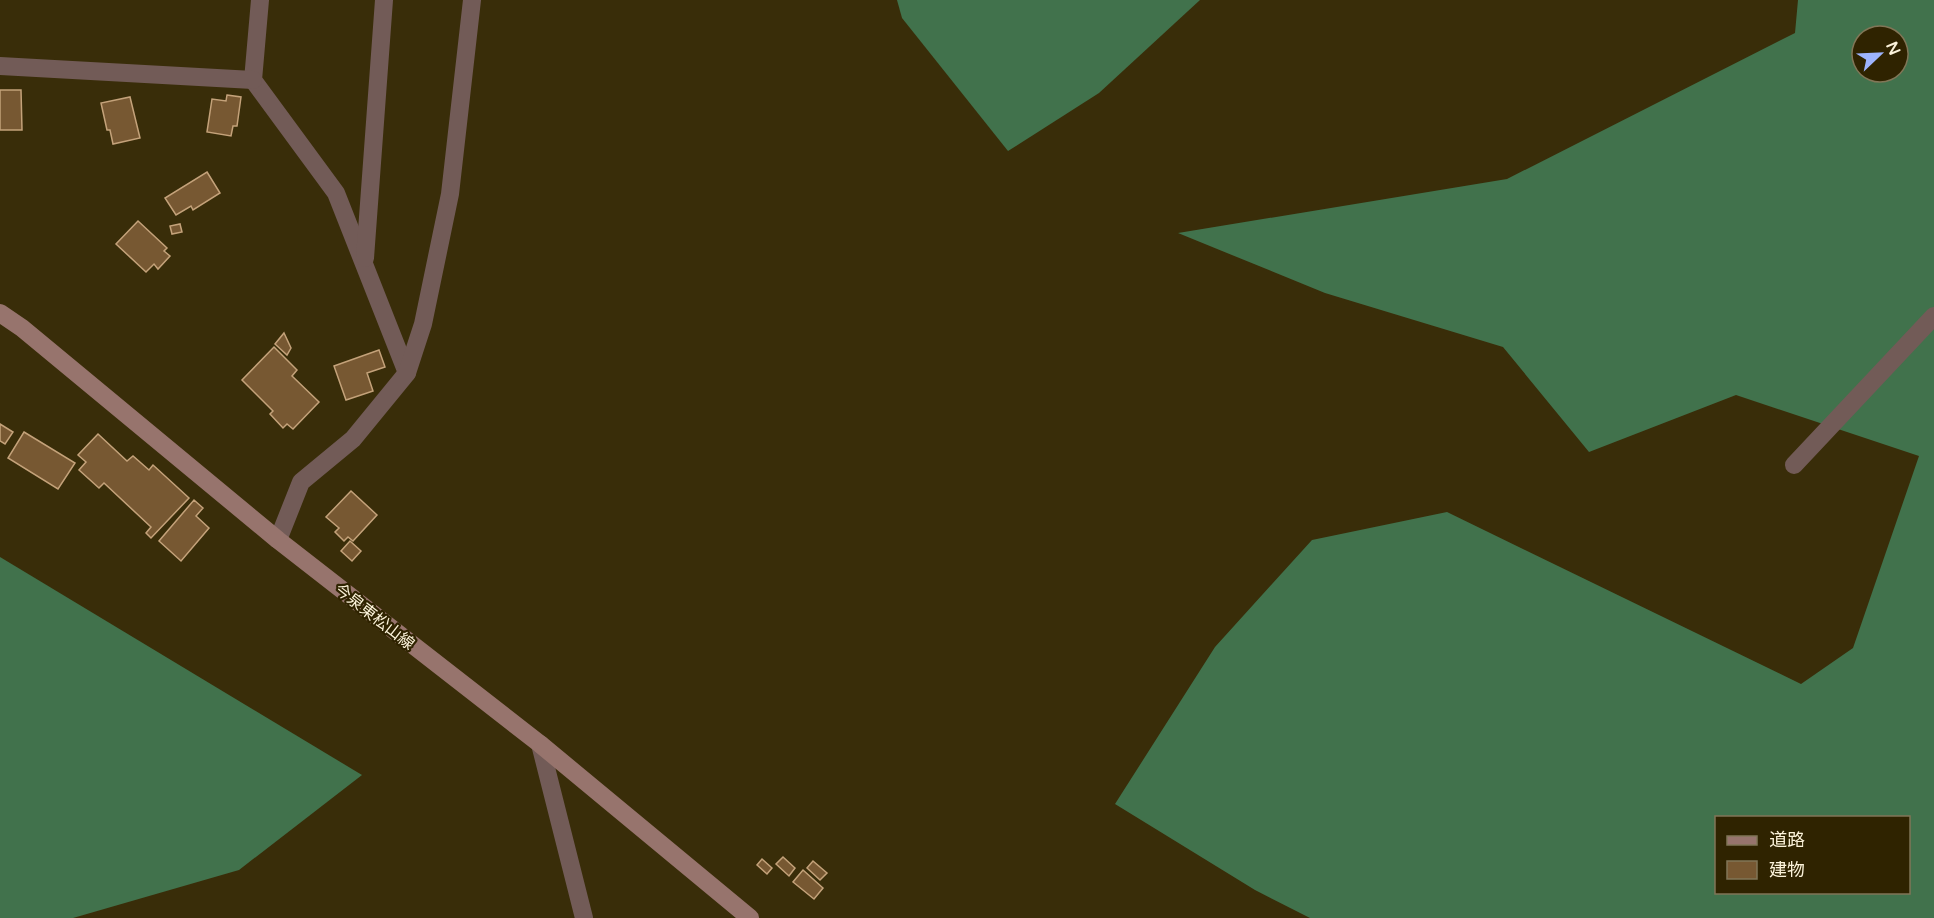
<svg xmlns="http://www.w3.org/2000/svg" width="1934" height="918" viewBox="0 0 1934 918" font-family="'Varela Round','Noto Sans JP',sans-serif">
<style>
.forest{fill:#41724c;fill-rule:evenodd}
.building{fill:#775832;stroke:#c4a27a;stroke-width:1.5}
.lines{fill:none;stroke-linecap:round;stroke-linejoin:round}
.street{stroke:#725b57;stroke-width:18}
.secondary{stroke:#97746d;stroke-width:18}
.labels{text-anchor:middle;stroke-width:4.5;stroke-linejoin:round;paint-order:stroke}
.street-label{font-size:16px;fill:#fcf3da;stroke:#2f2300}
</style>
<rect width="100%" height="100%" fill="#392d09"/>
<g class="forest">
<path d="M897,0H1200L1099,93L1008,151L902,18Z"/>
<path d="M1798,0H1934V918H1310L1255,890L1115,804L1215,647L1312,540L1447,512L1801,684L1853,648L1919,456L1736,395L1589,452L1503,347L1325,293L1178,233L1507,179L1795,33ZM1862,36H1898V72H1862ZM1716,818H1908V892H1716Z"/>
<path d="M0,557L362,775L239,870L73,918H0Z"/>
</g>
<g class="building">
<path d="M0,90H21L22,130H0Z"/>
<path d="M227,95L241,97L237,126H233L231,136L207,132L212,99L226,101Z"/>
<path d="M130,97L140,138L113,144L110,130H107L101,103Z"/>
<path d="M207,172L220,193L193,210L191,206L176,215L165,198Z"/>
<path d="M138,221L167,248L164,251L170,256L158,269L154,264L146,272L116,244Z"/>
<path d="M180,224L182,232L172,234L170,226Z"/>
<path d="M284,333L291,348L287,355L275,344Z"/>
<path d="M274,347L297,370L292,376L319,402L293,429L287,424L283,428L270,414L273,411L242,380Z"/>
<path d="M379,350L385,367L367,373L373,391L346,400L334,366Z"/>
<path d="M0,424L13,432L5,444L0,441Z"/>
<path d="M24,432L75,463L58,489L8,458Z"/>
<path d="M98,434L127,461L133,456L149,470L153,465L189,498L151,538L146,533L151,527L104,483L99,488L79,470L86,462L78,455Z"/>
<path d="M351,491L377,515L353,541L348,537L344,541L335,532L339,528L326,517Z"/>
<path d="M194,500L203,508L196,516L209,528L181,561L159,541Z"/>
<path d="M350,541L361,551L352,561L341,551Z"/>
<path d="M783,857L795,868L789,876L776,864Z"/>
<path d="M762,859L772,868L767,874L757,865Z"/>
<path d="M813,861L827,873L820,880L807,868Z"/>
<path d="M803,870L823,888L814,899L793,882Z"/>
</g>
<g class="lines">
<g class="street">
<path d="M260,0L253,80L336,193L407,373"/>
<path d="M0,66L253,80"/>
<path d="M365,258L384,0"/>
<path d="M1794,465L1934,316"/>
<path d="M278,540L301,482L353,439L407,373L423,324L450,194L472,0"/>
<path d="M540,744L584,918"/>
</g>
<path class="secondary" d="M0,313L22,328L278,540L540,744L750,918"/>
</g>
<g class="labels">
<g class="street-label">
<text transform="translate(375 616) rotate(38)" y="6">今泉東松山線</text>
</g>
</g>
<rect x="1715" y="816" width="195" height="78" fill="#2f2300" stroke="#817657" stroke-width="1.5"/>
<rect x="1727" y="836" width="30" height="9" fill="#97746d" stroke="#817657" stroke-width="1.5"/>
<text x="1769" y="846" font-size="18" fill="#fcf3da">道路</text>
<rect x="1727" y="861" width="30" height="18" fill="#775832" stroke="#817657" stroke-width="1.5"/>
<text x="1769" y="876" font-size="18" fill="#fcf3da">建物</text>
<g transform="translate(1880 54) rotate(67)"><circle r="28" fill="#2f2300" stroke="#817657" stroke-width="1.5"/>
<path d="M0-4.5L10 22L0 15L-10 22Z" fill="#9db4fd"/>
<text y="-9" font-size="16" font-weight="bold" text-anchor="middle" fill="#fcf3da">N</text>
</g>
</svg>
